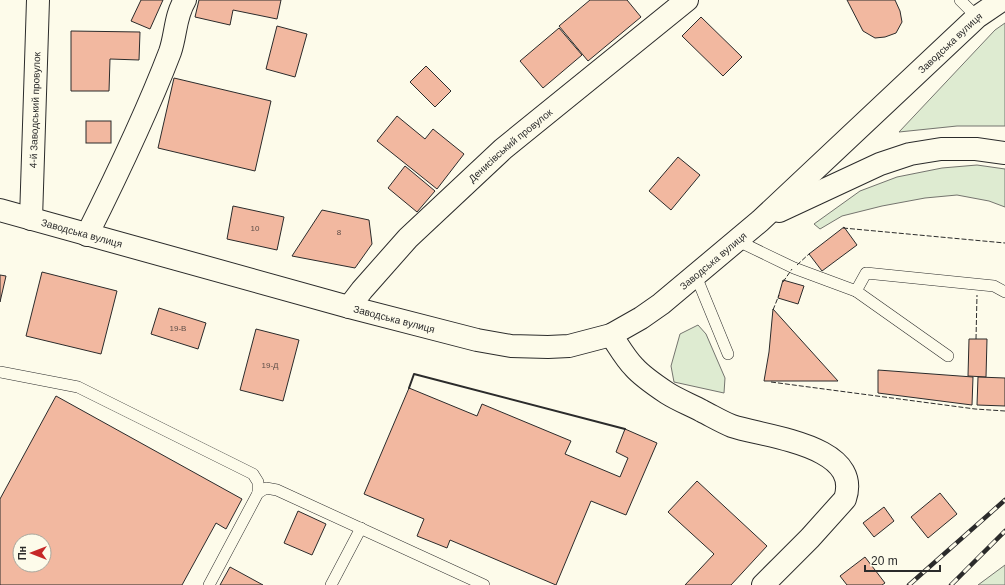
<svg xmlns="http://www.w3.org/2000/svg" width="1005" height="585" viewBox="0 0 1005 585" font-family="Arial,sans-serif">
<style>
.green{fill:#deebd1;stroke:#74746e}
.building{fill:#f2b8a0;stroke:#2b2b2b;fill-rule:evenodd}
.lines{fill:none;stroke-linecap:round;stroke-linejoin:round}
.lane-casing{stroke:#2b2b2b;stroke-width:12}
.street-casing{stroke:#2b2b2b;stroke-width:24}
.secondary-casing{stroke:#2b2b2b;stroke-width:24}
.lane{stroke:#fdfbea;stroke-width:11}
.street{stroke:#fdfbea;stroke-width:22}
.secondary{stroke:#fdfbea;stroke-width:22}
.rail-casing{stroke:#2b2b2b;stroke-width:4.5}
.rail{stroke:#fdfbea;stroke-width:3;stroke-dasharray:9;stroke-linecap:butt}
.fence{stroke:#2b2b2b;stroke-width:1;stroke-dasharray:5 2;stroke-linecap:butt}
.wall{stroke:#2b2b2b;stroke-width:2}
.labels{text-anchor:middle;stroke-width:3;stroke-linejoin:round;paint-order:stroke}
.number-label{font-size:8px;fill:#5d4e48}
.street-label{font-size:10px;fill:#2b2b2b;stroke:#fdfbea}
</style>
<rect width="100%" height="100%" fill="#fdfbea"/>
<g class="green">
<path d="M1005,23V126H957L899,132L995,30Z"/>
<path d="M977,165L1005,169V207L989,201L957,195L925,198L882,206L842,216L820,229L814,224L860,191L897,177L942,168Z"/>
<path d="M698,325L706,334L725,378L724,393L674,382L671,366L680,334Z"/>
<path d="M1005,565V585H978Z"/>
</g>
<g class="building">
<path d="M141,0H163L150,29L131,21Z"/>
<path d="M199,0H281L277,19L233,10L230,25L195,17Z"/>
<path d="M590,0H627L641,17L588,61L559,26Z"/>
<path d="M847,0H895L900,11L902,22L896,33L885,37L875,38L863,31Z"/>
<path d="M701,17L742,57L723,76L682,36Z"/>
<path d="M277,26L307,34L295,77L266,69Z"/>
<path d="M559,28L582,55L543,88L520,61Z"/>
<path d="M71,31L140,32L139,60L110,59L109,91H71Z"/>
<path d="M426,66L451,91L435,107L410,82Z"/>
<path d="M174,78L271,101L255,171L158,148Z"/>
<path d="M397,116L425,139L433,129L464,154L437,189L377,141Z"/>
<rect x="86" y="121" width="25" height="22"/>
<path d="M678,157L700,175L671,210L649,191Z"/>
<path d="M405,166L435,191L417,212L388,188Z"/>
<path d="M233,206L284,217L277,250L227,239Z"/>
<path d="M322,210L369,220L372,244L355,268L292,256Z"/>
<path d="M844,227L857,245L822,271L809,254Z"/>
<path d="M42,272L117,291L101,354L26,336Z"/>
<path d="M0,275L6,276L0,302Z"/>
<path d="M783,280L804,286L798,304L778,298Z"/>
<path d="M159,308L206,323L198,349L151,334Z"/>
<path d="M773,309L838,381H764L769,352Z"/>
<path d="M256,329L299,340L283,401L240,390Z"/>
<path d="M969,339H987L986,377L968,376Z"/>
<path d="M878,370L973,377L972,405L878,393Z"/>
<path d="M978,377L1005,378V406L977,405Z"/>
<path d="M409,388L477,416L482,404L571,441L565,454L620,477L628,458L616,452L625,429L657,443L626,515L591,501L556,585L450,540L447,548L417,536L424,519L364,494Z"/>
<path d="M56,396L242,499L226,529L216,523L182,585H0V499ZM20,541H44V565H20Z"/>
<path d="M697,481L767,546L731,585H685L714,554L668,512Z"/>
<path d="M940,493L957,514L928,538L911,517Z"/>
<path d="M884,507L894,521L874,537L863,523Z"/>
<path d="M298,511L326,524L312,555L284,543Z"/>
<path d="M865,557L885,583L882,585H847L840,576Z"/>
<path d="M230,567L263,585H220Z"/>
</g>
<g class="lines">
<g class="lane-casing">
<g id="lane">
<path d="M960,0L977,17"/>
<path d="M736,240L794,268L856,291L866,273L994,286L1005,292"/>
<path d="M696,276L728,354"/>
<path d="M856,291L948,356"/>
<path d="M0,372L78,387L253,474L258,482V493"/>
<path d="M209,585L258,493L266,488L277,490L484,585"/>
<path d="M331,585L361,528"/>
</g>
</g>
<g class="street-casing">
<g id="street">
<path id="s1" d="M31,219L38,0"/>
<path d="M87,235C117,175 146,115 170,52C176,35 175,16 185,0"/>
<path id="s2" d="M349,307L362,290L408,238L503,149L687,0"/>
<path d="M611,335C618,345 625,358 634,367C641,375 658,387 667,393C678,400 691,405 702,411C712,416 722,422 732,426C765,437 863,445 845,499L810,538L763,585"/>
</g>
</g>
<g class="secondary-casing">
<g id="secondary">
<path id="s3" d="M0,210L349,307L477,340L511,346L548,347L569,346L611,335L641,318L661,304L760,221L977,17L1002,0"/>
<path d="M779,211L880,164L910,154L941,149H976L1005,153"/>
</g>
</g>
<use href="#lane" class="lane"/>
<use href="#street" class="street"/>
<use href="#secondary" class="secondary"/>
<g class="rail-casing">
<g id="rail">
<path d="M909,585L1005,500"/>
<path d="M951,585L1005,531"/>
</g>
</g>
<use href="#rail" class="rail"/>
<g class="fence">
<path d="M843,228L1005,243"/>
<path d="M797,265L810,253"/>
<path d="M783,282L792,269"/>
<path d="M773,310L779,295"/>
<path d="M976,339L977,295"/>
<path d="M771,382L975,409L1005,411"/>
</g>
<path class="wall" d="M409,388L414,374L625,429"/>
</g>
<g class="labels">
<g class="number-label">
<text x="255" y="231">10</text>
<text x="339" y="235">8</text>
<text x="178" y="331">19-В</text>
<text x="270" y="368">19-Д</text>
</g>
<g class="street-label">
<text dy="4" stroke="none"><textPath href="#s3" startOffset="1079">Заводська вулиця</textPath></text>
<text dy="4" stroke="none"><textPath href="#s1" startOffset="109">4-й Заводський провулок</textPath></text>
<text dy="4" stroke="none"><textPath href="#s2" startOffset="229">Денисівський провулок</textPath></text>
<text dy="4" stroke="none"><textPath href="#s3" startOffset="85">Заводська вулиця</textPath></text>
<text dy="4" stroke="none"><textPath href="#s3" startOffset="757">Заводська вулиця</textPath></text>
<text dy="4" stroke="none"><textPath href="#s3" startOffset="409">Заводська вулиця</textPath></text>
</g>
</g>
<g transform="translate(32 553) rotate(270)"><circle r="19" fill="#fdfbea" stroke="#a9a89e"/>
<path d="M0-3L7 15L0 10L-7 15Z" fill="#c62828"/>
<text y="-6" font-size="11" font-weight="bold" text-anchor="middle" fill="#2b2b2b">Пн</text>
</g>
<path d="M865 565v6h75v-6" fill="none" stroke="#2b2b2b" stroke-width="2"/>
<text x="871" y="565" font-size="12" fill="#2b2b2b" stroke="#fdfbea" stroke-width="3" paint-order="stroke">20 m</text>
</svg>
